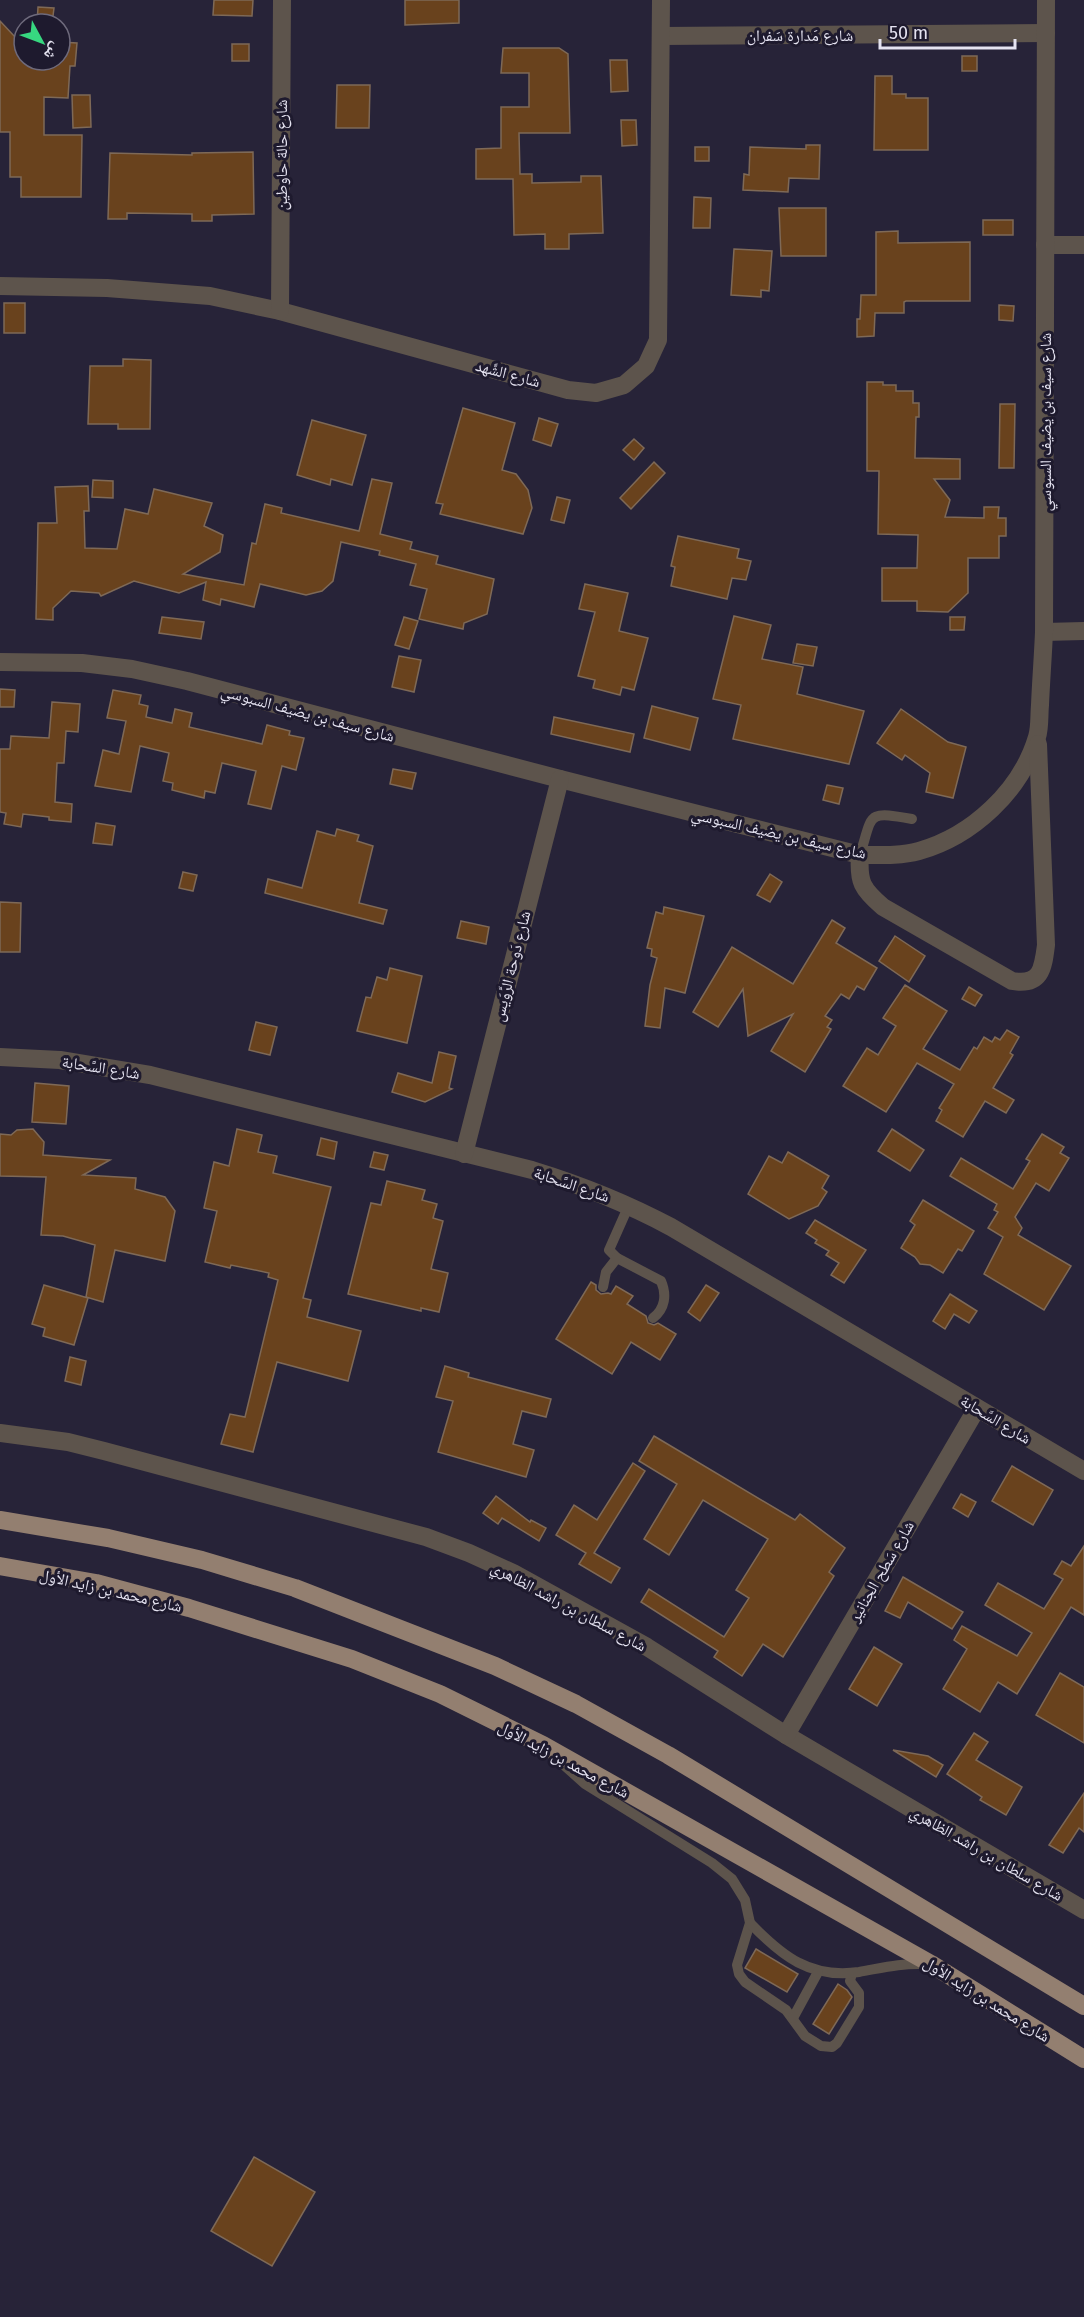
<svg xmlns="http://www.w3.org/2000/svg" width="1084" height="2317" viewBox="0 0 1084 2317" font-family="'Fira Sans','Noto Naskh Arabic',sans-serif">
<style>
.building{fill:#69421d;stroke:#7e6957;stroke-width:1.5}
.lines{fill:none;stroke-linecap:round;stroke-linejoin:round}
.service{stroke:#5d544c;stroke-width:10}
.minor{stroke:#5d544c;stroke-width:18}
.primary{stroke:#937f70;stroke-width:18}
.labels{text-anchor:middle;stroke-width:6;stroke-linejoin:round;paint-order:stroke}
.street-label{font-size:16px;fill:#e5e3f1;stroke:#1e1a2e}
</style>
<rect width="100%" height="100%" fill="#272338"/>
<g class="building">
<path d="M214,0H253L252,16L213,15Z"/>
<path d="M405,0H459V23L405,25Z"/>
<path d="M38,7L54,8L52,24H37Z"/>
<path d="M0,21L16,38L24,32V60H60V42L77,43L75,66H70L68,98L44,97V135H82L81,197H21V177H10V132H0Z"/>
<rect x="232" y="44" width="17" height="17"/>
<path d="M503,48H559L568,54L570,133H519L520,174H532V183L581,182V176H601L603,233L569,234V249H545V234L514,235L513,179H476V149L501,148V107H529V73H501Z"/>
<rect x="962" y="56" width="15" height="15"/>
<path d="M610,60H627L628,91L611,92Z"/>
<path d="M875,76H892V94H906V98H928V150H874Z"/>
<path d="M337,85H370L369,128H336Z"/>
<path d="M72,95H90L91,127L73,128Z"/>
<path d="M621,120H636L637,145L622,146Z"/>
<path d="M806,145H820L819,179L789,178L788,192L743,190L744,174L749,175L750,147L806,149Z"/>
<rect x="695" y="147" width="14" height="14"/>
<path d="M253,152L254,214L212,215V221H192V214L127,213V219H108L110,153L192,155V153Z"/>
<path d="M694,197L711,198L710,228H693Z"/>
<path d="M779,208H826V256H781Z"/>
<rect x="983" y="220" width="30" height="15"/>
<path d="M898,231V243L970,242V301H906L904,302V313H875L874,336L857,337V319H860L861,295H876V232Z"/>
<path d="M734,249L772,251L769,291L761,290V297L731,295Z"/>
<rect x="4" y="303" width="21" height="30"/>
<path d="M999,305L1014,306L1013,321L999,320Z"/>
<path d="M123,359L151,360L150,429H118V424H88L90,366H123Z"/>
<path d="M867,382H883V385H896V391H913V403H919V417H916L915,458L960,459V479H934L950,500L945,517L984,518V507H999L998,518H1006V536H999V558H968V593L948,612L917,611V601H882V568H917L918,535L878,534L879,471H867Z"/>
<path d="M1000,404H1015L1014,468H999Z"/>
<path d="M463,408L515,423L502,470L516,474L528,490L532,508L523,534L440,514L443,504L436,503Z"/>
<path d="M539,418L558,424L551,446L533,440Z"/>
<path d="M312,420L366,435L352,485L331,479L330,485L297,475Z"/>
<path d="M634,439L644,448L634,460L623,450Z"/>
<path d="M654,462L665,473L631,509L620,498Z"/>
<path d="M372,479L392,483L380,534L412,542L410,549L438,556L436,564L494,579L487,614L464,623L463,629L419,619L427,589L410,585L416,564L379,555L380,551L341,542L333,581L322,591L306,595L260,584L254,607L221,599L220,605L203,600L206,582L179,593L134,581L101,596L99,593L71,591L53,608V620L36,619L38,523H57L55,487L88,486L89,511H84L85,548L117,549L125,509L148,514L154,489L212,503L204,526L223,535L220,552L183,574L244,585L252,543L256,544L265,504L282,508L281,513L359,531Z"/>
<path d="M93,480L113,481V498L92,497Z"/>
<path d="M557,497L570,500L564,523L551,520Z"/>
<path d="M678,536L739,549L737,558L751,561L746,580L732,578L727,599L671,586L675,567L671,566Z"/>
<path d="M585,584L628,593L619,631L648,638L634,690L622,687L620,695L593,688L595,680L578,676L595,612L579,609Z"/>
<path d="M734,616L771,625L762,659L803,667L797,694L864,711L849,764L733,739L741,705L713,699Z"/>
<path d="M162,617L204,622L201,639L159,633Z"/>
<path d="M404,617L418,621L409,649L395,645Z"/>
<path d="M950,617H965L964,630H950Z"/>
<path d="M797,644L817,647L813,666L793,663Z"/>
<path d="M399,656L421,660L414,692L392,687Z"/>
<path d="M0,689L15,690L14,707H0Z"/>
<path d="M113,690L141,695L139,704L148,706L146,717L172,723L175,709L192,713L189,727L262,744L267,725L290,731L289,735L304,738L296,770L282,766L271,809L248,804L256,771L222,763L215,793L205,791L204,798L172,790L173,783L163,781L169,753L140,746L131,792L95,786L103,750L119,754L126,721L107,718Z"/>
<path d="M52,702L80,704L78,732L66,731L64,763H57L55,802L72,804L71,822L49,820V817L23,814L21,827L4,824L6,813L0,812V749H10L11,736L49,738Z"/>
<path d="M652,706L698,718L690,750L644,738Z"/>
<path d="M901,709L948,742L966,747L953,798L926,792L930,773L905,755L902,760L877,743Z"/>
<path d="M554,717L634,734L630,752L551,734Z"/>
<path d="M393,769L416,773L412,789L390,784Z"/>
<path d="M827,785L843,788L839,804L823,800Z"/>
<path d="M96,823L115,826L112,845L93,843Z"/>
<path d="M337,829L359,835L357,841L373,846L359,903L387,910L383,924L265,893L268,879L302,888L317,831L335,836Z"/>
<path d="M183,872L197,875L193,891L179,888Z"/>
<path d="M770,874L782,882L770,902L757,895Z"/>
<path d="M0,902L21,903L20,952H0Z"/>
<path d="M664,907L704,916L685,993L665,988L660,1028L645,1026L650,985L657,958L651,956L652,949L647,948L656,912L663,914Z"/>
<path d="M832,920L845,928L836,943L877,968L864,990L857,986L849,999L841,994L825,1016L832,1020L827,1027L831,1029L805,1072L771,1051L793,1014L748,1036L743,989L718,1027L693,1012L732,947L793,984Z"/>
<path d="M461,921L489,927L486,944L457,938Z"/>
<path d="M895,936L925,956L909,982L879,961Z"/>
<path d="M390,968L422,976L407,1043L357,1031L366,997L371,998L377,977L387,980Z"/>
<path d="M905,985L947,1011L923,1049L960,1070L974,1047L977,1049L984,1037L992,1042L995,1037L1000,1040L1007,1030L1019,1037L1010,1053L1013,1055L993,1088L1014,1100L1006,1113L985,1101L963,1137L936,1121L942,1110L939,1108L954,1084L917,1063L886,1112L843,1086L867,1048L878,1055L896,1026L883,1018Z"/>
<path d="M969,987L982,995L975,1006L962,999Z"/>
<path d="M256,1022L277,1027L270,1055L249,1050Z"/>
<path d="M439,1052L456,1056L449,1088L452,1089L425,1102L392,1092L398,1073L432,1083Z"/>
<path d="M35,1083L69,1086L66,1124L32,1122Z"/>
<path d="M33,1129L44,1142L43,1155L110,1160L83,1175L136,1178L135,1189L165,1197L175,1211L165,1261L115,1250L103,1302L86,1297L95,1245L63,1236L41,1235L46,1177L0,1176V1134L11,1135L17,1130Z"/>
<path d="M237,1129L262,1135L258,1152L277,1156L273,1173L331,1187L303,1298L311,1300L307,1317L361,1331L348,1381L277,1362L253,1452L221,1444L230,1414L245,1417L278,1280L268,1277L269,1273L231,1265L230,1268L205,1262L217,1211L204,1208L214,1162L229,1166Z"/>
<path d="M892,1129L924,1150L910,1171L878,1151Z"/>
<path d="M1042,1134L1064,1147L1060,1153L1069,1158L1049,1191L1036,1183L1015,1217L1022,1228L1018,1235L1071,1266L1044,1310L984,1274L1003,1237L988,1228L998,1212L994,1210L997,1204L950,1176L961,1158L1013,1189L1030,1161L1026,1159Z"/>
<path d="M321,1138L337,1142L334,1159L317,1155Z"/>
<path d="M374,1152L388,1155L384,1170L370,1167Z"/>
<path d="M788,1152L829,1176L822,1188L827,1192L818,1206L789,1219L748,1194L769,1156L782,1163Z"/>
<path d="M387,1181L425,1190L422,1200L437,1204L433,1218L443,1221L431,1269L448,1273L439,1312L421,1308V1311L348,1294L371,1203L381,1205Z"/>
<path d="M923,1200L974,1231L962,1251L958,1249L943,1273L930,1265L920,1264L915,1257L901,1248L915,1225L910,1221Z"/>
<path d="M815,1220L866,1250L844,1283L831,1275L839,1263L826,1255L829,1251L815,1243L817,1240L806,1233Z"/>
<path d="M591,1282L596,1285V1290L601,1294L608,1293L611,1294L616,1286L633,1296L627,1304L646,1316L648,1323L654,1325L658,1323L676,1334L660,1360L631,1342L612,1374L556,1339Z"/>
<path d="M44,1285L88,1298L74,1345L43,1336L45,1328L32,1324Z"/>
<path d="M706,1285L719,1293L700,1321L688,1312Z"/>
<path d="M950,1294L977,1311L969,1323L954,1314L945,1329L933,1321Z"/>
<path d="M70,1357L86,1361L81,1385L65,1381Z"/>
<path d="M445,1366L469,1373L468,1377L551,1399L546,1417L522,1411L513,1444L534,1450L526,1477L438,1452L453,1401L436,1397Z"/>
<path d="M654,1436L795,1520L800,1514L845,1548L829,1572L834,1576L783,1657L763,1644L742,1676L714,1657L718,1651L641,1602L649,1589L724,1637L749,1598L736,1590L768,1539L703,1500L669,1555L644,1539L677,1484L639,1461Z"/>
<path d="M633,1463L645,1471L594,1553L620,1568L611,1583L579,1564L586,1553L556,1535L574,1505L597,1520Z"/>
<path d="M1012,1466L1053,1490L1033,1525L992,1501Z"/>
<path d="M961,1494L976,1502L968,1517L953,1508Z"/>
<path d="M496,1496L530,1522L531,1520L546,1528L539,1541L502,1518L498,1524L483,1513Z"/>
<path d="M1084,1546V1615L1071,1607L1017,1694L998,1682L980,1712L943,1689L967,1649L954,1640L962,1626L1017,1656L1032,1633L985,1605L998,1583L1044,1609L1063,1579L1054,1574L1062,1561L1071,1566Z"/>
<path d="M903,1577L963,1612L952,1629L908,1602L900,1618L885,1611Z"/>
<path d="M874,1647L902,1664L877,1706L849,1689Z"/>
<path d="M1060,1673L1084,1687V1743L1036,1715Z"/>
<path d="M974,1733L988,1742L976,1760L1022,1787L1006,1815L980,1800L982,1797L947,1774Z"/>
<path d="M893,1750L928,1756L943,1765L936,1777Z"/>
<path d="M1084,1793V1832L1079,1828L1063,1853L1049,1845Z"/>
<path d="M756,1949L798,1974L787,1992L745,1968Z"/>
<path d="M838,1984L847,1990L852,1997L829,2034L813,2024Z"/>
<path d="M254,2157L315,2192L272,2266L211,2231Z"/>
</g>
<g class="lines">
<g class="service">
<path d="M860,855C873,813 866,811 912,819"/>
<path d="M629,1205L609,1250L617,1258L661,1281C667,1295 665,1309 653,1318"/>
<path d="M603,1287L606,1272L617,1258"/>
<path d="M556,1758L585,1784L712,1863L732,1879L745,1900L750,1923L737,1965L739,1974L745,1982L786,2010L805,2036L821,2046L832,2047L837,2043L859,2007V1993L850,1981L852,1973"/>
<path d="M750,1923C782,1956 810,1979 859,1972C882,1968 901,1963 924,1964"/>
<path d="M793,2018L818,1972"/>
</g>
<g class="minor">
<path d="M662,36L1046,33"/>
<path d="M1045,245H1084"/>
<path d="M0,286L107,288L210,296L280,311L568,390L596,393L624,385L646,366L658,340L661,0"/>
<path d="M280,311L282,0"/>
<path d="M1044,632L1084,631"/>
<path d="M0,662L82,663L132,669L187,681L560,779L860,855C880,855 900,856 919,851C972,836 1021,791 1037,737C1040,728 1039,716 1040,705C1041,681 1043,656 1044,632L1046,0"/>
<path d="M860,855C858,882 862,889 883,907L1012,981C1041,986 1043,969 1046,945L1038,744"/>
<path d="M0,1057L60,1060L150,1075L532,1170C581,1185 626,1203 671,1227L1084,1471"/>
<path d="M464,1154L560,779"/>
<path d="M0,1433L68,1442L104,1451L426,1537L469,1553L513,1573L647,1647L786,1735L1084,1910"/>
<path d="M786,1735L977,1408"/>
</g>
<g class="primary">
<path d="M0,1520L108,1538L202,1560L295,1588L495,1666L576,1704L668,1755L1084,2006"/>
<path d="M0,1566L96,1583L189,1608L352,1659L440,1694L543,1745L931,1964L1084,2059"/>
</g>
</g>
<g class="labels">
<g class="street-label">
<text x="800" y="41">شارع مَدارة سَفران</text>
<text transform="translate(281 155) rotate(-90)" y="6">شارع حالة حاوطين</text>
<text transform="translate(508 373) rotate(15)" y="6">شارع الشَّهد</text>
<text transform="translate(1045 422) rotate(-90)" y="6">شارع سيف بن يضيف السبوسي</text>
<text transform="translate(308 713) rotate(15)" y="6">شارع سيف بن يضيف السبوسي</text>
<text transform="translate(779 833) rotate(13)" y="6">شارع سيف بن يضيف السبوسي</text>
<text transform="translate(511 966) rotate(-76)" y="6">شارع دَوحة الرِّوَيس</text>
<text transform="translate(101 1067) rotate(9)" y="6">شارع السَّحابة</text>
<text transform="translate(572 1184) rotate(19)" y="6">شارع السَّحابة</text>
<text transform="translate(996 1419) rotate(31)" y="6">شارع السَّحابة</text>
<text transform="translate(881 1571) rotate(-60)" y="6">شارع سَطح الجنانير</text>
<text transform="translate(111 1590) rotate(13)" y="6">شارع محمد بن زايد الأول</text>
<text transform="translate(569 1606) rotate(28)" y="6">شارع سلطان بن راشد الظاهري</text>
<text transform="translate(564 1759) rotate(28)" y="6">شارع محمد بن زايد الأول</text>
<text transform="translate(987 1853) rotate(30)" y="6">شارع سلطان بن راشد الظاهري</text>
<text transform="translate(987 1999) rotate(32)" y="6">شارع محمد بن زايد الأول</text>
</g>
</g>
<g transform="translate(42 42) rotate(131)"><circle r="28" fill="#1e1a2e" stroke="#6e6a7c" stroke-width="1.5"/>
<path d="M0-4.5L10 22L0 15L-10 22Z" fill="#37d880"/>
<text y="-9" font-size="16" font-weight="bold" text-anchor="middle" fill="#e5e3f1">ش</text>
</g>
<path d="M880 39v9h135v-9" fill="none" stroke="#e5e3f1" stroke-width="3"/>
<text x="889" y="39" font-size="18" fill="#e5e3f1" stroke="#1e1a2e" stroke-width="4.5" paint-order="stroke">50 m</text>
</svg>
